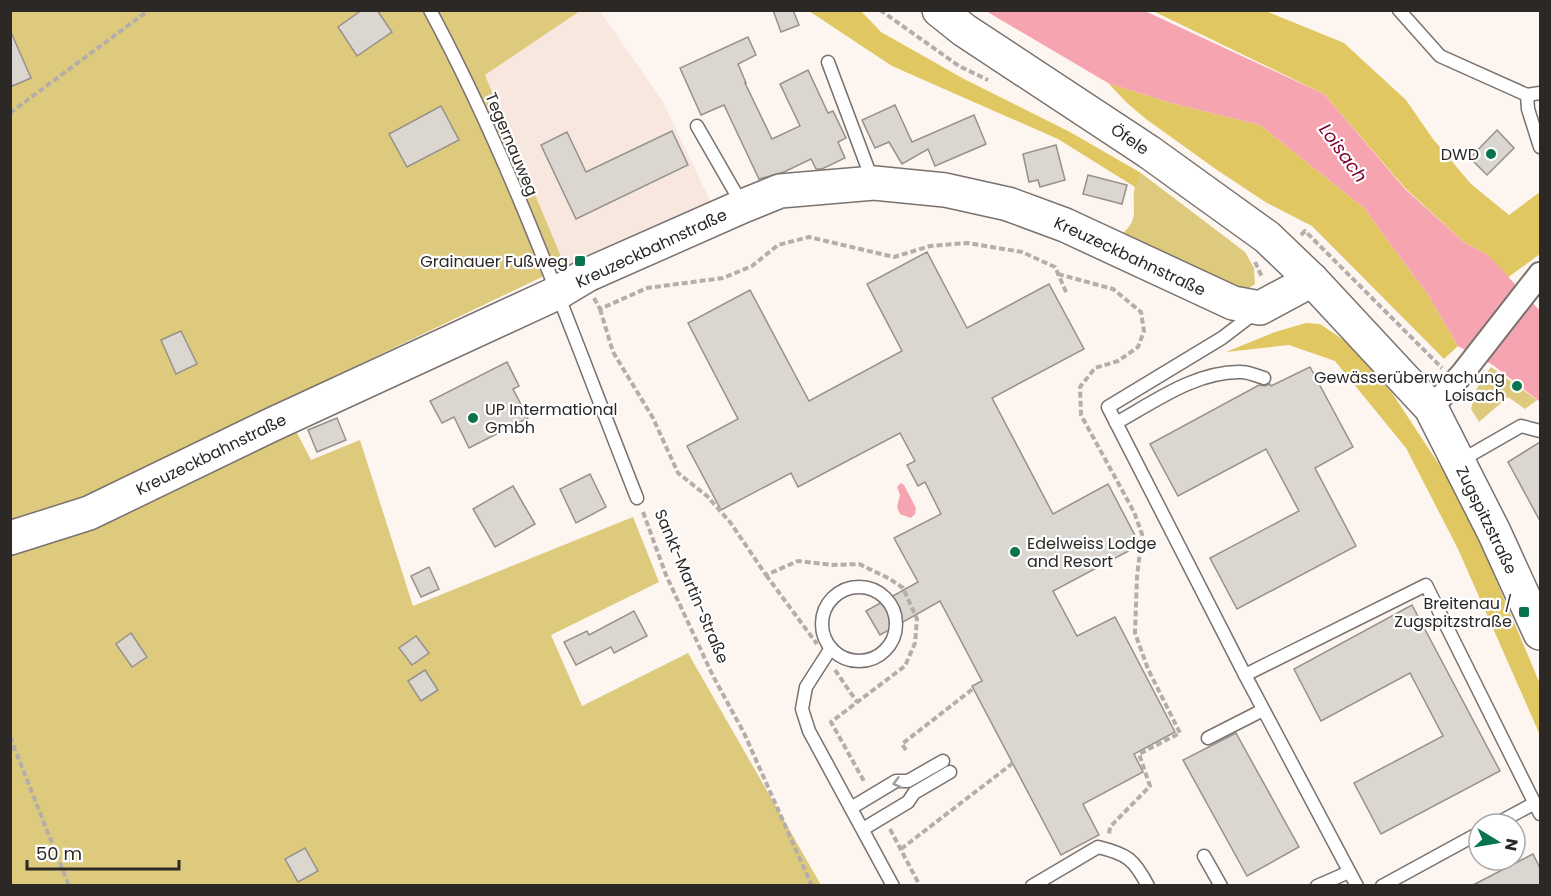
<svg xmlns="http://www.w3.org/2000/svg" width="1551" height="896" viewBox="0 0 1551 896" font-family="Poppins,sans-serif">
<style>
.built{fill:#f7e7de}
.green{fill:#deca7d}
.forest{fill:#e0c761}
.water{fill:#f7a4b1}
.building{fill:#dbd6cf;stroke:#96918b;stroke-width:1.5}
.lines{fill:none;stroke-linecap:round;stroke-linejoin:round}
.lane-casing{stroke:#79726e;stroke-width:15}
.street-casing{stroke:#79726e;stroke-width:26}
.secondary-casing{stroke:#79726e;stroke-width:36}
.primary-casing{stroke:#79726e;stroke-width:36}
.path{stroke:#b4aeaa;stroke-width:4;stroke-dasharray:6 3;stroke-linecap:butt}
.lane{stroke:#fff;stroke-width:12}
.street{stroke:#fff;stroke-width:22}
.secondary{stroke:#fff;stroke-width:33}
.primary{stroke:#fff;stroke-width:33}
.oneway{stroke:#a09e9d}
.poi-dot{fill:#08734c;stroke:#fff;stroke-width:2}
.labels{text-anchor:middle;stroke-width:4.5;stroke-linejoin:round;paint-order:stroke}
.street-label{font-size:16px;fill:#2b2826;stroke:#fff}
.poi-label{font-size:16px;fill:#2b2826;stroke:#fff;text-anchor:end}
.water-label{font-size:18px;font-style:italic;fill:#810032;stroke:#fff}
</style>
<rect width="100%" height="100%" fill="#fdf5f0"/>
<path class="built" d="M580,11H600L663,102L722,226L584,292L565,266L485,75Z"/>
<g class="green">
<path d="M10,11H580L485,75L565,266L281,402L311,460L360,440L413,606L633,517L659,582L551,635L582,706L688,653L821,885H11Z"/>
<path d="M1141,173L1245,252L1254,268L1255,284L1248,289L1229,286L1121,235C1142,217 1130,208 1135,186C1136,182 1139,177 1141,173Z"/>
<path d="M1491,367L1537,400L1525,409L1508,397L1479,422L1471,409L1477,388Z"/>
</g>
<g class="forest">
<path d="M809,11H861L881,32L964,79L1070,132L1141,173L1135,187L1058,139L892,66Z"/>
<path d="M1153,11H1266L1344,43L1406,100L1433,139L1471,184L1509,215L1540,192V254L1507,278L1488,255L1465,243L1405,188L1324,94Z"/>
<path d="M1108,83L1171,103L1260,125L1364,208L1428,295L1458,346L1444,359L1312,226L1267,203L1217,170L1146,119L1128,104Z"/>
<path d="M1306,323L1320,324L1348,343L1392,393L1446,475L1483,549L1540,684V735L1458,549L1406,448L1335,361L1289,345L1226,352L1275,332Z"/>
</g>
<g class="water">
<path d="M986,11H1145L1324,94L1405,189L1465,243L1488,255L1540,311V402L1493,365L1458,346L1428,295L1364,208L1260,125L1171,103L1108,83Z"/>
<path d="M901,483L904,485L916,508L915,514L911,518L900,514L897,507L900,495L897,487Z"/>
</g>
<g class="building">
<path d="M362,10H377L392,32L357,56L338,27Z"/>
<path d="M773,10H793L799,25L781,32Z"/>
<path d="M10,30L31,78L10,87Z"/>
<path d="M748,37L756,55L738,64L746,83H745L772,139L800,126L780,84L808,70L828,113L833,111L846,138L838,142L845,158L822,169H816L811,159L784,172L759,179L724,105L701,115L680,68Z"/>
<path d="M895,105L912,142L974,115L986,144L935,166L928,149L902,164L889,142L875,148L862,120Z"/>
<path d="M441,106L459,140L407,167L389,134Z"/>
<path d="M1497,130L1514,148L1487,175L1470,158Z"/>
<path d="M672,131L688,165L576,219L541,145L567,132L586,172Z"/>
<path d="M1056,145L1065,180L1040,187L1038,180L1029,182L1023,154Z"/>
<path d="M1088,175L1127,185L1122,204L1083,194Z"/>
<path d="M927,252L967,328L1049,284L1084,349L992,398L1053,514L1108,484L1140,545L1053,591L1077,636L1115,617L1175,732L1134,754L1143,772L1083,804L1099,835L1061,855L972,686L982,681L940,601L880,635L866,611L918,582L894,538L941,514L925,482L918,486L907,465L915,461L900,433L798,487L791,473L721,510L687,446L738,419L688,323L750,290L809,401L902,351L867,284Z"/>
<path d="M181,331L197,364L176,374L161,340Z"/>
<path d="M507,362L519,386L513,389L528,418L469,448L454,417L442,423L430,401Z"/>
<path d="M1310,367L1353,447L1315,468L1356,546L1237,609L1210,558L1299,511L1266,449L1178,496L1150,444L1259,385L1265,386L1270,384L1271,386Z"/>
<path d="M337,418L346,440L317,452L308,430Z"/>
<path d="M1540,442V521L1508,462Z"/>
<path d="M590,474L606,507L576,523L560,489Z"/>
<path d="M513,486L535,524L495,547L473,509Z"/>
<path d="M429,567L439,589L421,597L411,576Z"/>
<path d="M1412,605L1500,771L1381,834L1354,783L1443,736L1410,673L1321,721L1294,669Z"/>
<path d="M634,611L647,636L614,653L611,647L576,665L564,642L587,631L589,635Z"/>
<path d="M131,633L147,657L132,667L116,644Z"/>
<path d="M416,636L429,653L412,665L399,648Z"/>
<path d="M425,670L438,690L421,701L408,681Z"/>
<path d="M1236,733L1299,847L1247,876L1183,760Z"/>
<path d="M305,848L318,871L298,882L285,859Z"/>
<path d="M1533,854L1540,868V885H1473Z"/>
</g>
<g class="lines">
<g class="lane-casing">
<g id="lane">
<path d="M430,10C514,166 572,334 637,498"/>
<path d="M1399,10L1440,56L1527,95"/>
<path d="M828,62L873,182"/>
<path d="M1527,95L1528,109L1540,147"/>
<path d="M1527,95L1540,93"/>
<path d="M697,126L743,206"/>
<path d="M1256,312L1222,338L1108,407L1245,675L1357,886"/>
<path d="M1116,423C1154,402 1196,371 1241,372C1249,372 1257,376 1264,378"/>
<path d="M1460,461L1521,426L1540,431"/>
<circle cx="859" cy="624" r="37"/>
<path d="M831,648L806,687L802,709L809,731L893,886"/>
<path d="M1245,675L1426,585L1540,814"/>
<path d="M1208,738L1263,710"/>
<path d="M851,808L896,781H908L943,761"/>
<path d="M1496,824L1535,803"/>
<path d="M863,829L908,802L914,793L950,772"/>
<path d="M1204,856L1221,886"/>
<path d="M1032,886L1098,847C1127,854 1134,859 1148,886"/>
<path d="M1317,886L1349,872"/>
<path d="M1382,886L1479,833"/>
</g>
</g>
<g class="street-casing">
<path id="street" d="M1431,408L1462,374L1540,274"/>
</g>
<g class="secondary-casing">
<path id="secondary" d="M10,538L89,513L271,425L557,293L587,275L743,206L780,191L874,183L945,190L1008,204L1065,225L1233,303L1260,308L1312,280"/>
</g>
<g class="primary-casing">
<path id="primary" d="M939,10L964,30L1149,152L1267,237L1312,280L1431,408L1494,532L1540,633"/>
</g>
<g class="path">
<path d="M880,10L959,66L988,80"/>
<path d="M10,113L149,10"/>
<path d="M1301,235L1305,231L1442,368"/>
<path d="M1255,262L1262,277"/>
<path d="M1058,274L1113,289L1141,312L1144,331L1138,347L1118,361L1095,368L1080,387L1081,415L1134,512L1142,534L1137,577L1135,633L1148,669L1180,733L1139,754L1150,786L1110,827L1109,834"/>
<path d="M594,298L600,309L647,288L723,278L752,266L778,245L809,237L894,257L930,246L968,243L1022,252L1055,267L1067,294"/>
<path d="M600,309L613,352L653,418L678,473L707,496L730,522L766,575L798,561L833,565L859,564L890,579L903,588L917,619L915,643L905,666L831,722L865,783"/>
<path d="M643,512L666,575L713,676L744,733L812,886"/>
<path d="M766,575L817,644"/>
<path d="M835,670L857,702"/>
<path d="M10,737L69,886"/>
<path d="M906,750L902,744L974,688"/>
<path d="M890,829L920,886"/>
<path d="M901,849L1013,763"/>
</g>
<use href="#lane" class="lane"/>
<use href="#street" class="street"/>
<use href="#secondary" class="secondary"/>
<use href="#primary" class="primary"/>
</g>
<defs><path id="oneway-chevron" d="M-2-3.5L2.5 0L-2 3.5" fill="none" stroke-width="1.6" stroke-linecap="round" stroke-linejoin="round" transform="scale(1.5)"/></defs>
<use class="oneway" href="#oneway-chevron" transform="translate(897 783) rotate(165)"/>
<g class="poi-dot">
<circle cx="1491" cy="154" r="6"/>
<rect x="574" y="255" width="12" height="12" rx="3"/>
<circle cx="1517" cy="386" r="6"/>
<circle cx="473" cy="418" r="6"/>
<circle cx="1015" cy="552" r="6"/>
<rect x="1518" y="606" width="12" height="12" rx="3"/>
</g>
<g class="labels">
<g class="street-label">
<text transform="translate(1130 139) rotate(34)" y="6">Öfele</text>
<text transform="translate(512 144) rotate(67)" y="6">Tegernauweg</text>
<text transform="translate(651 248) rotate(-25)" y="6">Kreuzeckbahnstraße</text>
<text transform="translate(1130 256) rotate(25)" y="6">Kreuzeckbahnstraße</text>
<text transform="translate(211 454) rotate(-26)" y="6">Kreuzeckbahnstraße</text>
<text transform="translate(1487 520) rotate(64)" y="6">Zugspitzstraße</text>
<text transform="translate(692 586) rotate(67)" y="6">Sankt-Martin-Straße</text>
</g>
<g class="poi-label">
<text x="1479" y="160">DWD</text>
<text x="568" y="267">Grainauer Fußweg</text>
<text x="1505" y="383">Gewässerüberwachung<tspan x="1505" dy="18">Loisach</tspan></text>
<text x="485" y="415" text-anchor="start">UP Intermational<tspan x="485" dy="18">Gmbh</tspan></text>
<text x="1027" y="549" text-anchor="start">Edelweiss Lodge<tspan x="1027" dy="18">and Resort</tspan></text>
<text x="1512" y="609">Breitenau /<tspan x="1512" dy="18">Zugspitzstraße</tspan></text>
</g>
<g class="water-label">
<text transform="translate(1343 153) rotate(54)" y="6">Loisach</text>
</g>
</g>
<rect width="1551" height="896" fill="none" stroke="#2b2826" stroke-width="24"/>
<g transform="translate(1497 842) rotate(101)"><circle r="28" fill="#ffffff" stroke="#aaa9a8" stroke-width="1.5"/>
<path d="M0-4.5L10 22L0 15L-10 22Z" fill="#08734c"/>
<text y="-9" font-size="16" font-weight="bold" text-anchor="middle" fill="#2b2826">N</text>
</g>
<path d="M27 860v9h152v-9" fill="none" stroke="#2b2826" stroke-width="3"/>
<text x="36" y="860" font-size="18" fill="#2b2826" stroke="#ffffff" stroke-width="4.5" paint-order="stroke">50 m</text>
</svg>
